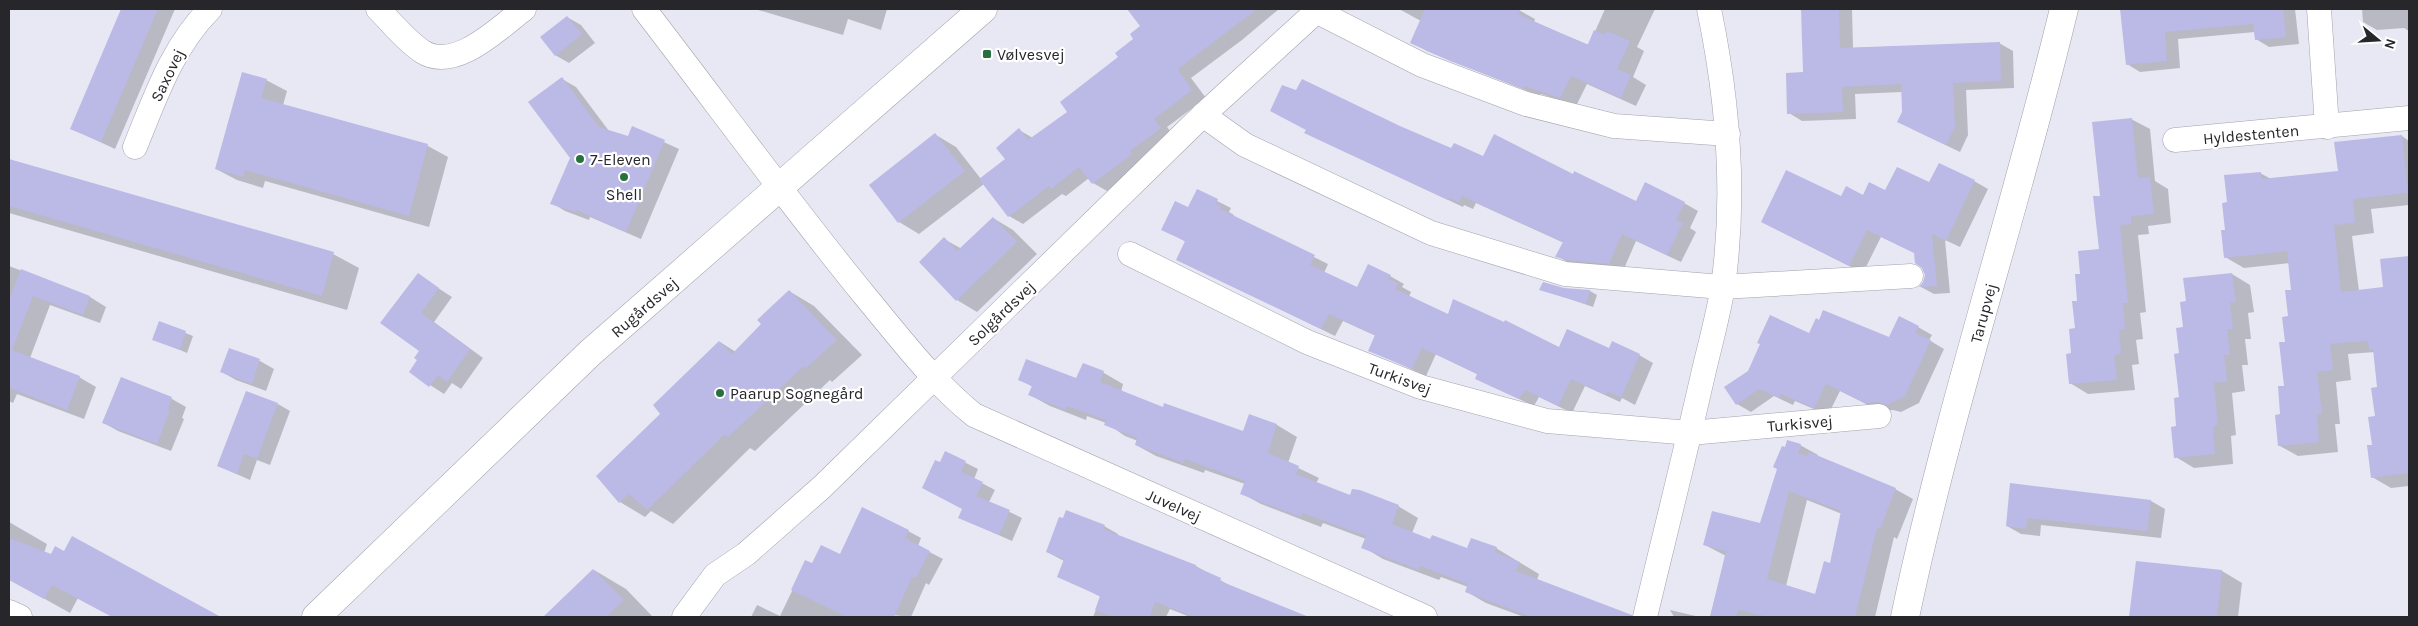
<svg xmlns="http://www.w3.org/2000/svg" width="2418" height="626" viewBox="0 0 2418 626" font-family="Karla,sans-serif">
<style>
.shadow{fill:#0003;fill-rule:evenodd}
.building{fill:#bbb9e6;fill-rule:evenodd}
.lines{fill:none;stroke-linecap:round;stroke-linejoin:round}
.street-casing{stroke:#a2a2ad;stroke-width:25}
.secondary-casing{stroke:#a2a2ad;stroke-width:29}
.street{stroke:#fff;stroke-width:24}
.secondary{stroke:#fff;stroke-width:28}
.poi-dot{fill:#28713e;stroke:#fff;stroke-width:2}
.labels{text-anchor:middle;stroke-width:4.5;stroke-linejoin:round;paint-order:stroke}
.poi-label{font-size:16px;fill:#26262b;stroke:#fff;text-anchor:start}
.street-label{font-size:16px;fill:#26262b;stroke:#fff}
</style>
<rect width="100%" height="100%" fill="#e8e8f4"/>
<g class="shadow">
<path d="M123,9H175L115,149L72,129Z"/>
<path d="M755,9H887L881,30L848,19L843,35Z"/>
<path d="M1175,9H1279L1242,40L1191,78L1206,98L1167,127L1174,136L1107,191L1093,183L1089,178L1066,196L1062,194L1023,224L1009,216L984,184L919,234L899,222L936,135L956,147L981,179L1007,159L1019,130L1033,138L1069,112L1120,57Z"/>
<path d="M1399,9H1517L1535,19L1534,22L1589,45L1605,9H1655L1637,47L1644,51L1633,77L1646,85L1636,106L1587,84L1576,106L1541,94L1540,96L1427,51L1412,42L1421,21Z"/>
<path d="M1802,9H1852L1853,48L1999,43L2013,51L2014,88L1966,90L1968,135L1960,152L1912,129L1903,113L1902,92L1855,94L1856,119L1802,121L1789,113L1804,73Z"/>
<path d="M2121,9H2295L2299,44L2269,47L2256,39L2255,32L2178,39L2180,68L2140,72L2127,64Z"/>
<path d="M2362,9H2409V31L2404,28L2377,30L2363,22Z"/>
<path d="M567,17L581,25L595,43L569,63L555,55Z"/>
<path d="M562,79L576,87L609,131L628,138L633,128L679,149L641,239L590,217L589,220L565,211L552,203L571,158Z"/>
<path d="M266,80L287,91L283,105L428,146L448,157L429,227L265,181L263,188L237,180L216,169Z"/>
<path d="M2131,119L2150,129L2155,181L2168,189L2171,223L2148,226L2149,234L2138,235L2146,312L2140,313L2143,339L2136,340L2139,364L2132,365L2135,390L2088,394L2070,383L2081,275L2101,250L2102,197Z"/>
<path d="M2402,136L2409,141V205L2371,209L2374,233L2352,236L2359,291L2384,288L2381,260L2409,257V486L2391,488L2372,477L2379,388L2375,352L2348,354L2351,380L2336,382L2340,424H2335L2338,452L2298,456L2280,446L2285,387L2286,343L2293,291L2290,263L2244,268L2225,257L2228,203L2260,173L2271,179L2339,172Z"/>
<path d="M1320,140L1434,143L1484,158L1574,175L1636,203H1684L1698,211L1690,228L1696,232L1681,262L1636,241L1623,271L1571,264L1557,256L1564,243L1476,203L1473,209L1464,205L1463,207Z"/>
<path d="M9,160L333,254L359,268L347,310L9,213Z"/>
<path d="M1974,181L1988,189L1960,247L1945,240L1950,293L1934,294L1921,287L1925,282L1926,275L1915,253L1881,237L1863,273L1762,222L1842,198L1930,184Z"/>
<path d="M1197,191L1231,208L1229,212L1234,215L1233,217L1328,264L1324,273L1358,289L1390,276L1404,284L1402,287L1411,292L1409,297L1449,315L1559,348L1609,350L1639,355L1653,363L1635,405L1622,398L1620,402L1585,386L1572,413L1539,397L1534,406L1491,386L1477,378L1479,375L1436,354L1426,376L1370,350L1376,336L1343,321L1335,336L1177,259L1186,242L1163,229L1189,208Z"/>
<path d="M993,218L1013,230L1037,254L977,312L957,300L944,239L962,249Z"/>
<path d="M9,266L90,297L106,307L100,323L50,305L30,358L79,377L96,387L84,419L17,394L13,403L9,401Z"/>
<path d="M2232,274L2250,285L2254,312L2248,313L2251,339H2245L2248,365H2242L2245,391L2232,393L2236,435L2231,436L2233,464L2194,468L2176,457L2181,354L2187,302Z"/>
<path d="M418,275L452,297L434,322L483,358L461,389L452,383L444,394L410,372L419,360L421,351Z"/>
<path d="M1541,289L1590,291L1597,295L1593,307Z"/>
<path d="M789,291L814,306L862,355L832,382L830,380L755,451L750,448L673,524L651,511L645,517L620,502L598,476L662,414L720,342L736,352L763,325Z"/>
<path d="M160,323L193,336L187,353L154,339Z"/>
<path d="M1918,327L1932,335L1929,340L1944,349L1919,403L1901,412L1893,410L1880,411L1840,391L1828,415L1795,401L1793,405L1774,396L1751,412L1737,404L1809,335L1890,339Z"/>
<path d="M230,350L260,361L274,369L266,391L236,380L222,372Z"/>
<path d="M1084,365L1104,373L1123,384L1121,392L1164,408L1244,432L1249,416L1277,425L1297,437L1288,463L1319,478L1316,483L1351,496L1398,506L1418,518L1412,533L1431,540L1468,550L1496,548L1539,574L1537,580L1605,606L1624,617H1524L1486,603L1467,592L1468,587L1441,577L1439,580L1383,559L1363,547L1366,539L1323,523L1321,527L1261,504L1241,493L1245,484L1205,470L1204,473L1156,456L1136,445L1138,441L1125,436L1106,423L1087,416L1086,420L1050,406L1030,395L1033,387L1019,379H1077Z"/>
<path d="M121,378L172,399L186,407L182,418L184,419L171,451L118,431L104,423Z"/>
<path d="M278,404L290,411L270,465L257,460L250,480L218,466Z"/>
<path d="M1800,445L1818,455L1817,457L1895,489L1913,499L1897,539L1894,537L1875,617H1710L1726,556L1705,545L1761,524ZM1807,500L1842,514L1831,564L1815,596L1786,586Z"/>
<path d="M946,453L978,469L974,479L995,490L989,502L1022,518L1012,541L960,518L963,509L941,464Z"/>
<path d="M2012,484L2151,501L2165,509L2161,538L2041,525L2040,536L2021,534L2007,526Z"/>
<path d="M9,522L47,544L44,553L208,612L218,617H113L78,598L70,613L9,579Z"/>
<path d="M1104,526L1118,534L1117,536L1196,566L1234,588L1299,617H1190L1170,609L1166,617H1093L1101,597L1059,576L1064,561L1047,552Z"/>
<path d="M908,531L921,538L918,546L943,559L929,585L926,583L911,617L892,615L891,617H751L757,605L780,616L806,562L812,565Z"/>
<path d="M2137,562L2222,571L2242,583L2238,617H2130Z"/>
<path d="M594,570L626,589L653,617H545Z"/>
<path d="M1670,610L1700,617H1674Z"/>
</g>
<g class="building">
<path d="M121,9H158L101,142L70,129Z"/>
<path d="M1127,9H1257L1178,69L1192,90L1154,119L1161,128L1130,151L1132,154L1092,184L1079,167L1051,189L1049,186L1008,217L979,179L1005,159L996,148L1019,128L1028,140L1067,112L1060,102L1118,57L1115,53L1133,39L1130,34L1140,26Z"/>
<path d="M1425,9H1521L1518,14L1585,44H1588L1594,30L1605,35L1607,31L1630,41L1617,69L1631,75L1621,98L1571,76L1560,98L1525,86L1524,89L1450,61L1410,43Z"/>
<path d="M1801,9H1839L1840,48L2000,42L2001,81L1953,83L1955,127L1946,145L1897,122L1902,112L1901,84L1842,87L1843,112L1787,114L1786,73L1803,72Z"/>
<path d="M2120,9H2283L2286,37L2255,40L2253,24L2165,32L2167,61L2126,65Z"/>
<path d="M567,16L582,34L555,56L540,37Z"/>
<path d="M242,72L267,79L261,98L428,144L409,216L245,170L243,177L215,169Z"/>
<path d="M562,77L599,127L628,136L632,126L665,140L626,232L576,210L575,212L550,204L570,158L528,102Z"/>
<path d="M1302,79L1400,126L1451,148L1454,143L1483,156L1494,134L1573,174L1574,171L1636,201L1645,182L1685,202L1676,220L1683,223L1667,255L1622,234L1609,264L1568,260L1555,257L1563,242L1462,196L1459,202L1450,198L1448,200L1304,133L1306,130L1270,111L1282,85L1296,90Z"/>
<path d="M2132,118L2138,178L2150,177L2154,214L2131,216V224L2120,225L2128,303H2123L2125,329L2119,330L2121,354L2114,355L2117,380L2069,384L2066,354L2071,353L2069,329L2075,328L2072,301H2077L2075,274H2080L2078,251L2099,249L2093,196H2100L2092,122Z"/>
<path d="M935,133L965,171L898,223L869,185Z"/>
<path d="M2402,135L2408,193L2353,199L2355,223L2334,225L2341,292L2383,287L2380,259L2409,256V473L2371,478L2367,445H2372L2368,417L2375,416L2371,388L2377,387L2373,349L2369,350L2368,341L2330,344L2333,370L2317,372L2322,414H2317L2319,442L2278,446L2275,415L2280,414L2278,386H2284L2279,342H2285L2282,317L2288,316L2285,290H2291L2287,251L2224,258L2221,230H2225L2222,203L2227,202L2224,175L2261,172V179L2338,171L2334,142Z"/>
<path d="M9,159L334,252L322,296L9,206Z"/>
<path d="M1939,163L1975,180L1946,241L1932,234L1937,286L1919,287L1923,282L1925,275L1922,268L1915,263L1914,253L1867,230L1849,266L1761,222L1786,170L1841,196L1846,186L1863,195L1869,182L1885,190L1897,167L1929,182Z"/>
<path d="M1197,189L1218,199L1216,204L1221,206L1220,209L1315,255L1310,265L1357,287L1368,264L1391,275L1388,279L1398,283L1395,289L1448,314L1453,299L1504,322L1505,320L1559,347L1567,329L1609,348L1612,341L1640,354L1621,398L1608,391L1606,395L1571,379L1558,406L1525,390L1519,399L1475,379L1477,374L1422,348L1412,369L1368,351L1375,335L1329,314L1321,329L1176,260L1185,241L1161,230L1175,201L1188,207Z"/>
<path d="M993,217L1017,242L956,301L919,262L944,237L957,251Z"/>
<path d="M21,269L90,296L83,315L33,296L12,350L80,376L67,410L9,388V300Z"/>
<path d="M418,273L439,288L421,313L470,349L447,382L438,375L429,387L409,372L417,360L414,358L419,351L380,323Z"/>
<path d="M2232,273L2236,302L2230,303L2233,329H2227L2230,355H2224L2227,381L2214,383L2218,425L2213,426L2215,454L2174,458L2171,427L2176,426L2174,398L2179,397L2174,354L2179,353L2176,328L2183,327L2180,302L2186,301L2183,278Z"/>
<path d="M1543,282L1564,288L1590,290L1586,304L1539,290Z"/>
<path d="M789,290L837,340L806,368L804,366L728,437L724,435L647,510L629,494L619,503L596,476L660,414L653,405L719,341L732,354L761,324L757,320Z"/>
<path d="M1823,310L1889,337L1899,316L1919,326L1915,333L1931,340L1905,396L1887,405L1878,402L1865,403L1826,384L1814,408L1781,394L1779,398L1759,389L1736,405L1724,387L1748,371L1760,344L1757,343L1770,315L1809,333L1816,318L1819,320Z"/>
<path d="M159,321L186,331L180,350L152,340Z"/>
<path d="M229,348L260,359L252,384L220,372Z"/>
<path d="M1026,359L1076,378L1083,363L1104,371L1100,382L1163,407L1164,403L1243,431L1249,414L1277,424L1268,453L1299,466L1296,474L1350,495L1352,489L1360,490L1399,505L1392,524L1430,539L1432,535L1467,548L1471,538L1497,547L1495,552L1520,562L1516,571L1632,615V617H1531L1465,592L1468,584L1420,566L1419,570L1361,548L1366,536L1303,513L1301,517L1240,494L1245,481L1185,459L1184,463L1135,445L1137,438L1104,425L1106,420L1067,406L1066,410L1028,395L1032,386L1018,380Z"/>
<path d="M121,377L172,397L168,409L170,410L157,444L102,423Z"/>
<path d="M246,391L278,403L257,459L244,454L237,474L217,466Z"/>
<path d="M1787,440L1801,444L1798,453L1807,456L1809,452L1896,488L1880,529L1877,528L1855,617H1769L1738,610L1736,617H1710L1726,551L1703,545L1712,511L1760,523L1777,469L1773,467L1782,446L1785,447ZM1789,491L1841,511L1830,563L1824,561L1815,594L1767,579Z"/>
<path d="M945,451L966,461L961,472L983,482L976,496L1010,510L999,535L958,518L962,509L922,488L935,460L940,462Z"/>
<path d="M2010,483L2151,500L2147,531L2028,518L2026,529L2006,526Z"/>
<path d="M862,507L909,530L905,538L930,551L916,578L912,577L894,617H847L791,590L805,560L812,563L821,545L840,554Z"/>
<path d="M1066,510L1105,525L1103,529L1196,565V567L1221,578L1220,581L1309,617H1194L1155,602L1150,617H1113L1095,610L1100,596L1057,577L1064,559L1046,552L1059,517L1063,518Z"/>
<path d="M72,536L221,617H112L52,585L44,599L9,580V538L51,554L55,546L64,551Z"/>
<path d="M2136,561L2222,570L2217,617H2129Z"/>
<path d="M593,569L624,600L606,617H543Z"/>
</g>
<g class="lines">
<g class="street-casing">
<g id="street">
<path d="M378,9C392,23 406,41 423,52C456,72 500,27 524,9"/>
<path d="M644,9C718,105 789,203 865,296C900,338 932,381 974,415L1425,617"/>
<path d="M2319,9L2327,127"/>
<path d="M1316,11L1422,65L1526,104L1614,126L1728,134"/>
<path d="M1203,115L1245,145L1431,233L1565,274L1722,287L1911,276"/>
<path d="M2175,140L2409,118"/>
<path d="M135,147C155,98 172,47 210,9"/>
<path d="M1130,254L1307,342L1421,387L1547,421L1690,433L1879,416"/>
<path d="M9,612L20,617"/>
<path d="M684,617L715,575L746,554L822,487L1203,115L1319,9"/>
<path d="M1645,617C1664,538 1684,458 1702,379C1709,348 1718,317 1723,286C1736,194 1728,100 1709,9"/>
</g>
</g>
<g class="secondary-casing">
<g id="secondary">
<path d="M316,617L590,353L983,9"/>
<path d="M1905,617C1948,412 2015,212 2064,9"/>
</g>
</g>
<use href="#street" class="street"/>
<use href="#secondary" class="secondary"/>
</g>
<g class="poi-dot">
<rect x="982" y="49" width="10" height="10" rx="2.5"/>
<circle cx="580" cy="159" r="5"/>
<circle cx="624" cy="177" r="5"/>
<circle cx="720" cy="393" r="5"/>
</g>
<g class="labels">
<g class="poi-label">
<text x="997" y="60">Vølvesvej</text>
<text x="590" y="165">7-Eleven</text>
<text x="624" y="200" text-anchor="middle">Shell</text>
<text x="730" y="399">Paarup Sognegård</text>
</g>
<g class="street-label">
<text transform="translate(167 75) rotate(-64)" y="6">Saxovej</text>
<text transform="translate(2251 134) rotate(-5)" y="6">Hyldestenten</text>
<text transform="translate(644 307) rotate(-41)" y="6">Rugårdsvej</text>
<text transform="translate(1001 313) rotate(-44)" y="6">Solgårdsvej</text>
<text transform="translate(1983 313) rotate(-75)" y="6">Tarupvej</text>
<text transform="translate(1400 378) rotate(20)" y="6">Turkisvej</text>
<text transform="translate(1800 423) rotate(-5)" y="6">Turkisvej</text>
<text transform="translate(1174 505) rotate(24)" y="6">Juvelvej</text>
</g>
</g>
<rect width="2418" height="626" fill="none" stroke="#26262b" stroke-width="20"/>
<g transform="translate(2378 40) rotate(108)" stroke="#ffffff" stroke-width="4" paint-order="stroke">
<path d="M0-4L9 19L0 12L-9 19Z" fill="#26262b"/>
<text y="-8" font-size="14" font-weight="bold" text-anchor="middle" fill="#26262b">N</text>
</g>
</svg>
